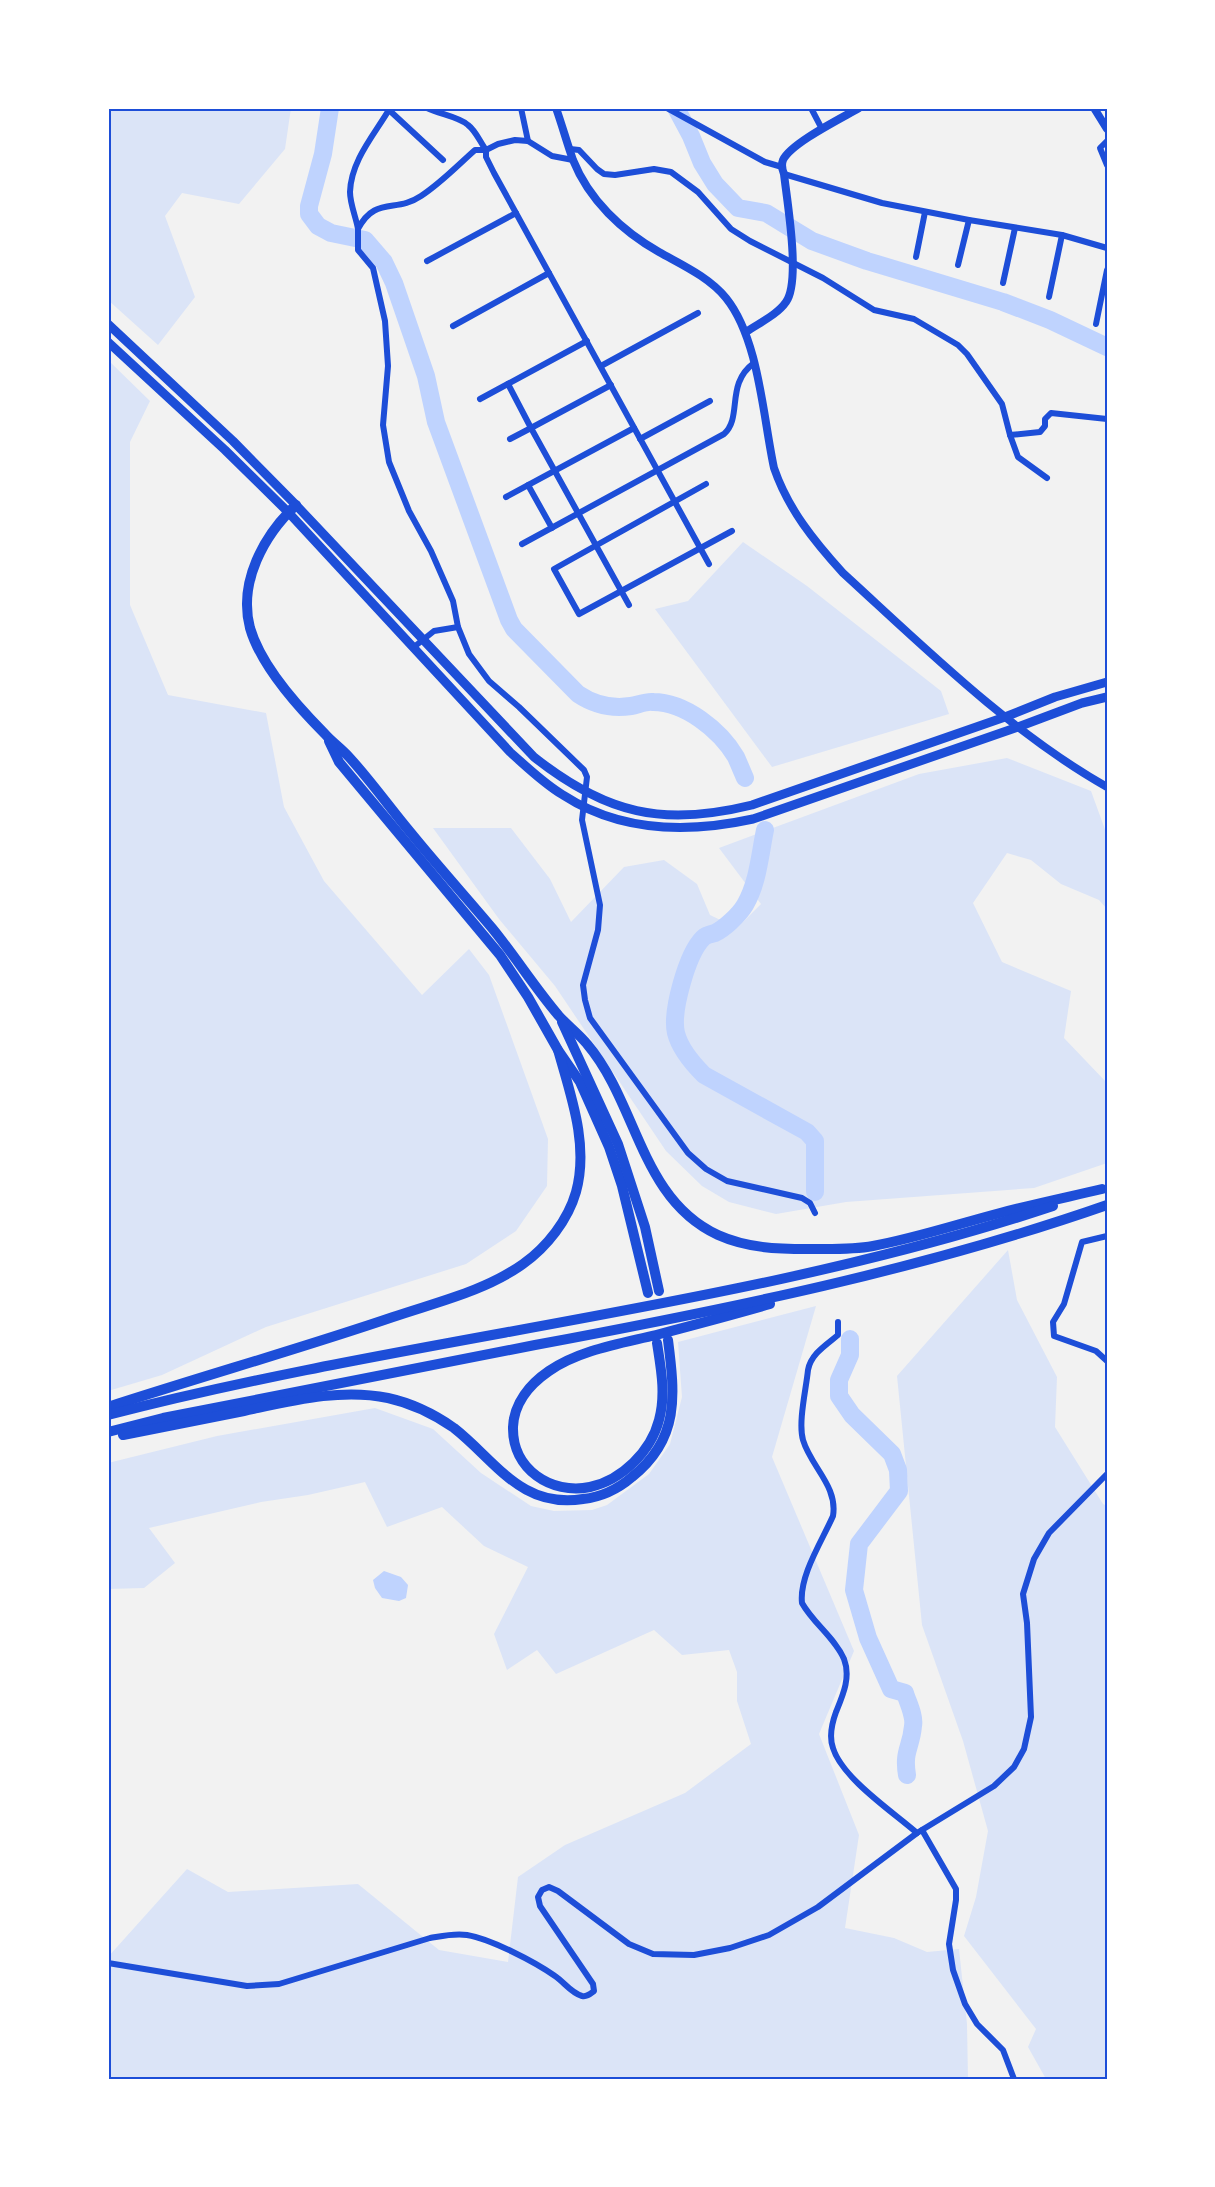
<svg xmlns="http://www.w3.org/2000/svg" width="1215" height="2187" viewBox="0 0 1215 2187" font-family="'IBM Plex Sans',sans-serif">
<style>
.green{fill:#dbe4f7}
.water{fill:#bfd3fe}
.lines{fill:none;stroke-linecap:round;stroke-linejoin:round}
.river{stroke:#bfd3fe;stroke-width:18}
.minor{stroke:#1d4ed8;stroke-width:6}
.tertiary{stroke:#1d4ed8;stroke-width:8}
.primary{stroke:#1d4ed8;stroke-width:9}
.motorway{stroke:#1d4ed8;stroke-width:10}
.neatline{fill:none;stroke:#1d4ed8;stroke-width:2}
</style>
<rect width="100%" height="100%" fill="#f2f2f2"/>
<g class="green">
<path d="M108,108H291L285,149L239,204L182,193L165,216L195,297L158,345L108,300Z"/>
<path d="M108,360L150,401L130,442V605L168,695L266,713L284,807L324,881L422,995L469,949L489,975L548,1139L547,1186L516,1231L466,1264L266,1327L162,1375L108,1391Z"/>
<path d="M743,542L807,586L941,691L949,714L772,767L655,609L688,601Z"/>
<path d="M1007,758L1091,791L1107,835V909L1099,900L1061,884L1031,860L1007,853L973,903L1002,962L1071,991L1064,1038L1107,1083V1163L1034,1188L846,1202L776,1214L729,1202L702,1186L666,1151L555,986L499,919L433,828H511L550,879L571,922L624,867L664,860L697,884L710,915L737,928L761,904L719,848L919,774Z"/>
<path d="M1008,1250L1017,1300L1057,1377L1055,1427L1103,1504L1107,1506V2079H1046L1028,2047L1036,2029L964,1936L976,1897L988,1831L963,1741L922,1625L897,1376Z"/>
<path d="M816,1306L772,1457L854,1651L819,1734L859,1835L845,1928L894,1938L927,1952L959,1949L967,2024L968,2079H108V1957L187,1869L228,1892L358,1884L439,1950L508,1962L518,1877L565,1845L685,1793L751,1744L737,1701V1672L729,1650L682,1655L654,1630L556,1674L537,1650L507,1670L494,1634L528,1567L484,1546L442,1507L387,1527L365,1482L308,1495L261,1502L149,1528L175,1563L144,1588L108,1589V1463L217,1436L375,1408L433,1429L481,1473L531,1506L554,1511L592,1510L607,1505L649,1474L670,1444L682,1397L678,1342Z"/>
</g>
<path class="water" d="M384,1571L401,1577L408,1585L406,1598L399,1601L382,1598L375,1588L373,1580Z"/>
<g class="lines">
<g class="river">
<path d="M330,108L323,154L309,206V214L318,226L331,233L365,240L384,262L394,283L426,376L436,422L509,620L514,629L578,694C593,704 612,709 631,706C638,705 646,701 653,702C685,702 720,730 736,757C739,764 742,771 745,778"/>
<path d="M676,108L691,136L702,163L715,184L738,208L766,213L812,241L867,261L1003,302L1050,320L1107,347"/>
<path d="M765,830C760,854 758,883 745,905C739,915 725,928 715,933C711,934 706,935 703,938C687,954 671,1012 676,1033C680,1049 693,1064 704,1075L807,1132L815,1141V1192"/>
<path d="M850,1339V1355L839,1380V1396L852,1415L892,1454L898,1470L899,1491L859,1544L854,1590L868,1638L891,1689L905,1693C908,1703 915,1716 913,1726C911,1748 903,1751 907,1775"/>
</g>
<g class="minor">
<path d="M390,108C375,134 351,160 350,192C350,204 356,217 358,229C375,196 396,213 421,196C441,183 458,165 475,150H486"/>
<path d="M427,108C439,114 460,117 468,125C476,131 480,142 486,150"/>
<path d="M521,108L528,141"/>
<path d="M667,108L765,162L782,167"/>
<path d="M811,108L822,129"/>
<path d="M389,110L443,160"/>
<path d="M1107,141L1100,148L1107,165"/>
<path d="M570,149L579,150L597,169L604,174L615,175L654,169L671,172L698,192L731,229L750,241L823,278L874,310L914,319L958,345L967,354L1002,404L1010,435L1018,457L1047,478"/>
<path d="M573,160L552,156L528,141L515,140L498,144L486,150V157L494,173L709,564"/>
<path d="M784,174L882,203L969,220L1062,235L1107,248"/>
<path d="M358,229V250L373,268L385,321L388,366L383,425L389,462L409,511L431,551L453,601L458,627"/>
<path d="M916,257L925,212"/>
<path d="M427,261L516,213"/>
<path d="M958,265L969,220"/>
<path d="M1003,283L1015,228"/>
<path d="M1049,297L1062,235"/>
<path d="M1096,324L1107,270"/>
<path d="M453,326L549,273"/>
<path d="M601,366L698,313"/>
<path d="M508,384L531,428L510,439"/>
<path d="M611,385L531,428L629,605"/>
<path d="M480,399L587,341"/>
<path d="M1010,435L1040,432L1045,426V419L1051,413L1107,419"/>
<path d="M640,439L710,401"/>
<path d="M706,484L554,569L579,614L732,531"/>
<path d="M528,485L552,528"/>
<path d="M506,497L634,428"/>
<path d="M522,544L724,434C743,417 725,384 754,363"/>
<path d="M414,647L434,631L458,627L469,654L489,681L519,707L584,770L587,777L582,820L600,905L598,930L583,985L585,1000L590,1018L688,1153L706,1169L727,1181L802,1198L810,1203L815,1213"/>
<path d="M1107,1236L1082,1242L1064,1304L1053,1322L1054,1336L1096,1351L1107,1361"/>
<path d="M838,1322V1335C826,1345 811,1354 808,1370C806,1390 798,1422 803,1440C811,1467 838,1486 833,1516C822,1541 799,1576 802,1603C813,1623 835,1638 844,1659C851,1677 843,1695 836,1712C832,1723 829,1737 833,1748C842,1778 893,1812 917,1833"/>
<path d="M922,1830L956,1889V1900L949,1944L953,1970L965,2004L977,2024L1003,2050L1014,2079"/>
<path d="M108,1963L247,1986L279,1984L430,1938C442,1936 454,1933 467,1935C491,1939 535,1962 555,1976C564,1982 571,1993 582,1996C587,1997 590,1994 594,1991L593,1984L540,1906L538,1897L542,1890L549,1887L558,1891L629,1944L653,1954L694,1955L730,1948L769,1935L818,1907L917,1833L994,1786L1014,1767L1024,1749L1031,1717L1027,1623L1023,1594L1034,1559L1049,1533L1107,1474"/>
</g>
<g class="tertiary">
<path d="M556,108C562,125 567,143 573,160C589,200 622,231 659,252C682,265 709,277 726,298C759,339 763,417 774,468C788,509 814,541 843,573C925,648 1010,732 1107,787"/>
<path d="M1094,108L1107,129"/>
<path d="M746,332C759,323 777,315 786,302C801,281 787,201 784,174C782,169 781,165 783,160C791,143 842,118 859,108"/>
</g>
<g class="primary">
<path d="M108,324L233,441L296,505L534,757C606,814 663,827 752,805L1005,717L1055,697L1107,682"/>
<path d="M108,342L225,450L288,512L510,752C527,767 543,783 563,795C620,832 689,833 753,819L1018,727L1082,703L1107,697"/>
</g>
<g class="motorway">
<path d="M296,505C264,535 238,582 250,628C261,666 297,706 325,734C332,742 341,748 349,757C371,781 390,808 411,833C437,865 465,896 492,928C515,956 535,988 559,1016C568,1026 579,1034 587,1044C638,1104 640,1199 718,1235C747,1248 777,1249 808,1249C829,1249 852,1250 873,1246C916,1238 958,1224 1000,1213C1034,1204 1068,1197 1102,1189"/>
<path d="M329,741L339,762L500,955L528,997L558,1050L580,1082L609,1147L622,1186L648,1293"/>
<path d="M562,1022L618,1144L645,1227L659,1291"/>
<path d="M657,1343C661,1369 666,1394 659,1420C651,1451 622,1480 590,1487C551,1495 512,1469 513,1427C514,1403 530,1384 549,1371C580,1350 619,1344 656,1335C694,1325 732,1315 770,1304"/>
<path d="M108,1407C203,1376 299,1349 393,1317C437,1302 485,1291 523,1264C547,1247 568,1220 576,1192C589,1145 571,1096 558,1050"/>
<path d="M108,1415C421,1334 746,1308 1053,1206"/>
<path d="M108,1432L163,1418C287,1393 411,1369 535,1345C728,1309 921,1270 1107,1205"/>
<path d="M123,1435C163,1427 203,1419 244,1411C291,1401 340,1388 388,1398C411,1403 434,1414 454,1428C496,1461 521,1509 583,1499C602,1497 618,1489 632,1477C680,1439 675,1395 668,1340"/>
</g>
</g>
<rect width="1215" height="2187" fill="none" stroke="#ffffff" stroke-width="219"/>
<rect x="110" y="110" width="996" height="1968" class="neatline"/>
</svg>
